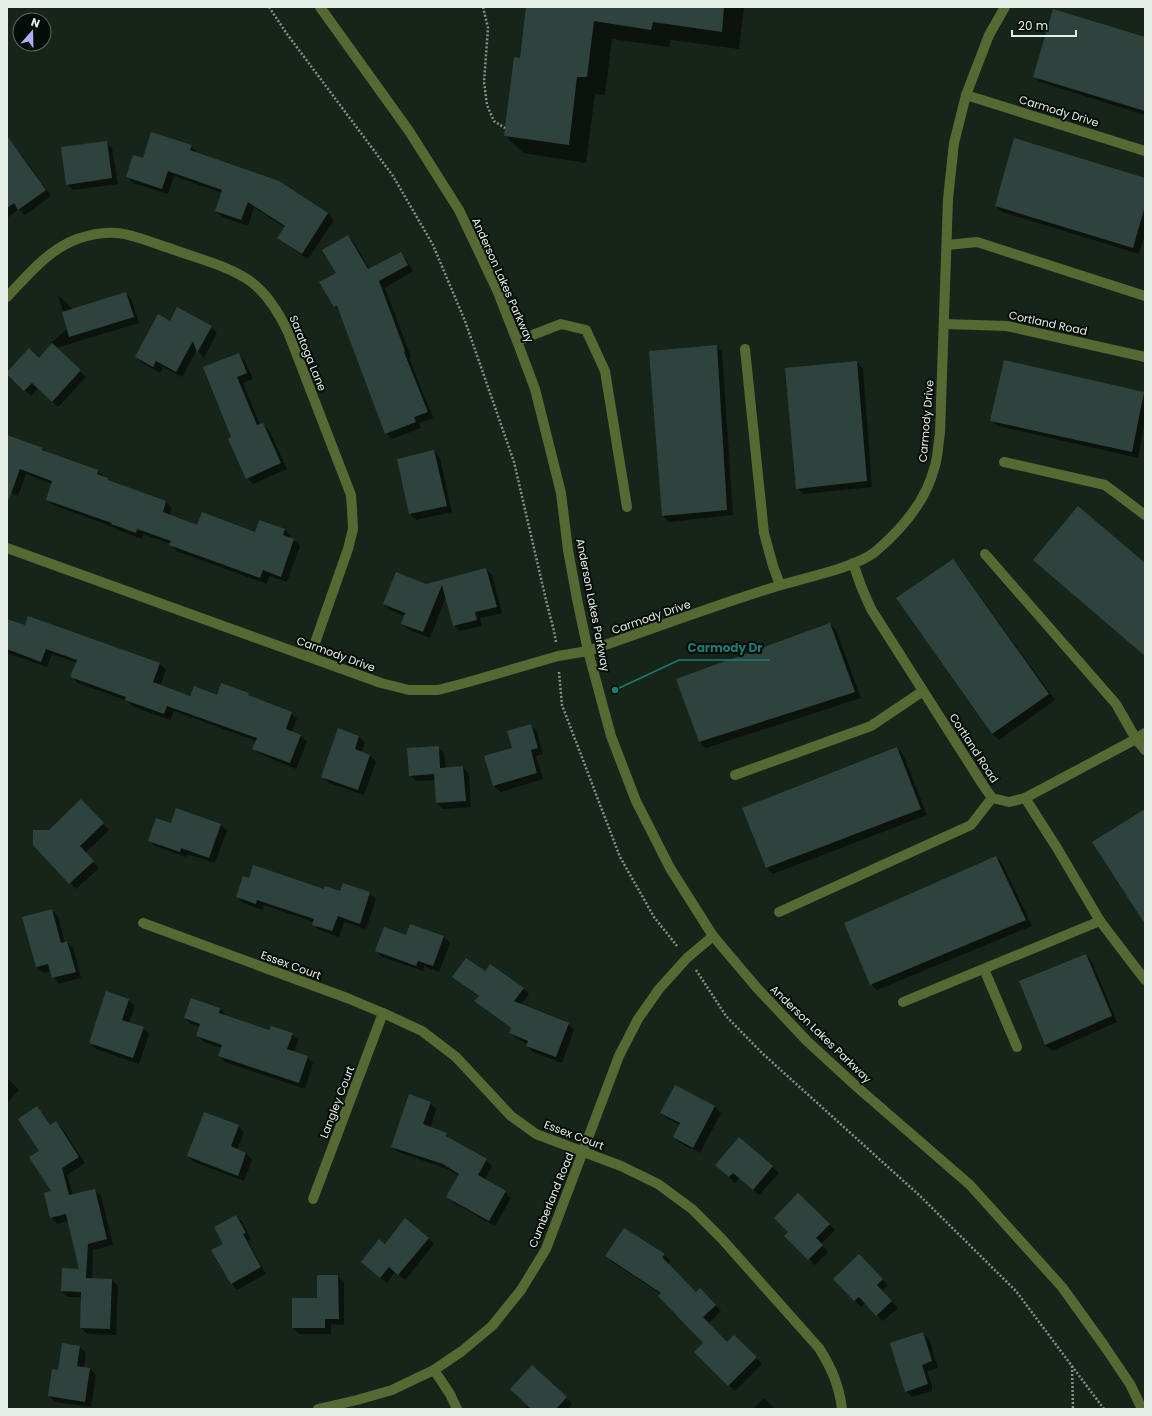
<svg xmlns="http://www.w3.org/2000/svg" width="1152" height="1416" viewBox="0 0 1152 1416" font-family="Poppins,sans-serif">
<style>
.shadow{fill:#0007}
.building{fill:#2f433e}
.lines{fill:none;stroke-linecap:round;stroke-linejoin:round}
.path{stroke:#869189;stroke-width:2.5;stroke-dasharray:2 2;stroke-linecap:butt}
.minor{stroke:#566933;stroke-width:10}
.labels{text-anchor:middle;stroke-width:4;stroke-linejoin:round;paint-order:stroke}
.street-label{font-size:11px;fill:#e5eee7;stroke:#060c08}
.leader{fill:none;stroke:#1a7c74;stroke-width:1.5}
.callout-dot{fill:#1a7c74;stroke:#060c08;stroke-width:1.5}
.callout-label{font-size:12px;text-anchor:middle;font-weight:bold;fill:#1a7c74;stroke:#060c08;stroke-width:4;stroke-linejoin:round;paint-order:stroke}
</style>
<rect width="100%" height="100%" fill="#17241a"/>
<g class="shadow">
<path d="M527,7H744L739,49L671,40L669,47L612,39L605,95L595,94L586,163L523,153L505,135L520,59Z"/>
<path d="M1145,38V115L1040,82L1034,76Z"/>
<path d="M106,142L112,148L118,184L73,190L67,184Z"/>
<path d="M191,146L197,152V153L278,182L328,214L334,220L308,259L285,243L279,237L285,228L254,207L248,226L222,217L216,211L222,193L174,176L168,194L133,183L127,177L143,159Z"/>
<path d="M15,148L21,154L51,196L25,215L19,209L7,218V154Z"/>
<path d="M1145,179V233L1139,254L1002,212L996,206Z"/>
<path d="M348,236L354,242L370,270L400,253L406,259L413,271L385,288L411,357L409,358L433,418L419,423L421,428L392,439L386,433L340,312L335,307L321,282L337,273Z"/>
<path d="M126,293L132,300L139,323L56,348L86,377L58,407L38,388L31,396L7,373L39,359L53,344L51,343L68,328L58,295L81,317Z"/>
<path d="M170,322L211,327L217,333L204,358L197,350L182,377L163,367L160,373L142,363L136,357Z"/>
<path d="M716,346L722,352L733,515L669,522L663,516L650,352Z"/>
<path d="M239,354L245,361L253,379L243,383L260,425L263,424L269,430L287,469L253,484L247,478L204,368Z"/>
<path d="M857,362L863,369L872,487L804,494L797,488Z"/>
<path d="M1143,392L1145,394V420L1138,458L998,426L991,420Z"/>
<path d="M7,436L43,449L47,453L98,471L111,482L166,502L172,508L169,516L198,526L255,533L285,530L291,536L290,539L294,540L300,546L287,582L269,576L267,584L176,551L171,544L143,534L142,539L118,530L116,528L53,505L47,499L52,484L26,474L18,496L7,491Z"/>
<path d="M434,451L440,458L452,512L416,520L410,514L398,459Z"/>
<path d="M952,561L959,567L1055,700L999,740L992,734L897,599Z"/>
<path d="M486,569L492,575L502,613L480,618L482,626L460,631L454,625L446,596L430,638L409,630L402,624L405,616L390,610L384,604L426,585Z"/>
<path d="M7,620L26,626L159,663L166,670L160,686L191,697L248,694L253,698L291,713L297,719L292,732L301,736L307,742L296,769L260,754L254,748L256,741L174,711L170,720L132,706L128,701L78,683L72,677L77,663L52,654L47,667L7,653Z"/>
<path d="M830,624L836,630L861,698L706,748L700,742L677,680Z"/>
<path d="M531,726L537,732L543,754L536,756L543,779L501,792L494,786L486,757L513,748Z"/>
<path d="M359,737L365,743L361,753L370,756L376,762L364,795L329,783L322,776Z"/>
<path d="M438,747L444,753L446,769L463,767L469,774L471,807L443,809L437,803L435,780L416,781L410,775Z"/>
<path d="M897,748L903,754L927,815L773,874L767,868L744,808Z"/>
<path d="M81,801L109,830L85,853L99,868L76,889L34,845Z"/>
<path d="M172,824L221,825L227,831L215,863L187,854L186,857L155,846L149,840Z"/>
<path d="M996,857L1002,863L1032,926L877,990L871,984Z"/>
<path d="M325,890L340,892L369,893L376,899L366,929L344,922L339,937L319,930L313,924L314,922L264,905L262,910L243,903L237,897Z"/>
<path d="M51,910L58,916L65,943L67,942L73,948L81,978L59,984L53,977L51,971L43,973L37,967Z"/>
<path d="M407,937H444L450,943L439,972L424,966L423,971L382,957L376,950Z"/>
<path d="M1086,955L1092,962L1117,1022L1052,1051L1045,1045Z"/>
<path d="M485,973L523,988L529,994L521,1005L568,1024L574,1030L562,1063L533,1052L527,1046L528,1044L517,1039L510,1033L512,1029L482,1007L476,1001L479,997L460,983L454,977Z"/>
<path d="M192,999L220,1009L226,1015V1016L270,1032L292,1034L298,1040L294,1052L307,1057L313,1063L305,1089L225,1062L219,1056L221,1048L204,1042L197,1036L200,1027L191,1024L185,1018Z"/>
<path d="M128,1000L135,1006L129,1023L143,1028L149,1034L139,1064L96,1049L90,1043Z"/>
<path d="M7,1078L19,1090L7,1103Z"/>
<path d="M676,1086L715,1107L721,1113L700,1153L680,1143L674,1137L680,1125L668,1119L662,1113Z"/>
<path d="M430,1103L436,1109L430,1128L446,1134L452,1140V1141L486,1160L492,1166L484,1180L505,1192L511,1198L495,1226L454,1203L448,1197L459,1176L450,1170L398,1152L392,1146Z"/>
<path d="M37,1108L51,1126L55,1122L62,1128L85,1163L67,1175L73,1195L94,1190L101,1196L113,1245L93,1250L92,1280H112L118,1286L116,1335L87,1334L81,1328L82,1297H68L62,1291L80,1270L68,1221L57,1224L51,1217L53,1192L40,1151Z"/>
<path d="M238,1126L244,1132L237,1150L246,1153L252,1160L244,1181L194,1162L188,1156Z"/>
<path d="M739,1138L779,1173L759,1195L739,1178L735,1183L716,1165Z"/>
<path d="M798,1195L835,1230L821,1244L828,1252L815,1265L785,1236L789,1232Z"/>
<path d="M236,1216L242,1222L251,1239L248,1241L266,1274L237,1290L231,1283Z"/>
<path d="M428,1238L434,1244L405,1280L395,1272L387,1283L362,1262L385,1245Z"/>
<path d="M664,1255L670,1261L668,1264L697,1293L700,1290L721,1311L708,1324L728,1344L734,1336L762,1364L735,1391L695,1352L704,1343L661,1294L612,1262L606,1256Z"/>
<path d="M865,1261L888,1286L882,1291L898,1308L883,1321L865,1303L861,1307L834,1279Z"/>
<path d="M338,1276L344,1282V1325L331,1324V1334H299L293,1328V1299H318Z"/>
<path d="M923,1333L929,1339L938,1368L927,1371L932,1385V1391L912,1397L906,1391Z"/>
<path d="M80,1347L86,1353L84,1368L90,1369L96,1375L91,1407L55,1402L49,1396L59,1371Z"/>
<path d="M566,1398L572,1404L567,1409H524L528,1405Z"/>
<path d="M764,1398L775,1409H753Z"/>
</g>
<g class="building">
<path d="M526,7H724L722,32L653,22L651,30L594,21L587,77H577L569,145L504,136L514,57L520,58Z"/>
<path d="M1053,9L1145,37V111L1033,77Z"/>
<path d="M151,132L192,145L190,150L279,181L328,213L302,254L277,238L285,226L248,202L241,220L215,211L222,190L168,171L162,189L126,177L133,155L143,158Z"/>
<path d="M7,136L46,190L18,210L14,203L7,208Z"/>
<path d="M1014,138L1145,178V206L1133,248L995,206Z"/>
<path d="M107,141L112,178L66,185L61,147Z"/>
<path d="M348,235L368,269L401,252L408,265L379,281L405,351L404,352L428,412L414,417L416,422L385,434L337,306L334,307L319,282L336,273L322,250Z"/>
<path d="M126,292L134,317L69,337L62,312Z"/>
<path d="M177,307L212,326L197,353L193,341L176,372L156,361L153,367L135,357L158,314L170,321Z"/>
<path d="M52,343L81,370L52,402L32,383L24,391L7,374V372L29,348L39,358Z"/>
<path d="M717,345L727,510L662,516L649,351Z"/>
<path d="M239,353L247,373L237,377L257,425L263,423L281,463L246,479L228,439L231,437L203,367Z"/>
<path d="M1004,360L1144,392L1132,452L990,421Z"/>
<path d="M857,361L867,481L796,489L785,368Z"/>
<path d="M7,435L43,448L42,450L98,470L97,474L108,478V480L166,501L163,512L197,525L202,512L255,532L259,520L285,529L283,535L294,539L281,577L263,570L260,578L169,545L171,541L137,529L136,533L111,524L112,523L46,500L52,481L20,469L9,499H7Z"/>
<path d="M434,450L447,506L409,514L397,459Z"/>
<path d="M1078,506L1145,563V656L1033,560Z"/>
<path d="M953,559L1049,694L992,734L896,598Z"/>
<path d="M486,568L497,607L475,612L477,620L453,626L442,585L423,632L401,624L405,613L383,604L396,572L426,584Z"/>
<path d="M28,616L160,663L153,682L190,696L194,686L217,695L221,683L249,693L248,695L292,712L286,729L301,735L290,763L252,749L257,738L167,706L164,714L125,700L126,697L70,677L77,660L46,649L41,662L7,649V619L25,625Z"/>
<path d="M830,623L855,692L699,742L676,679Z"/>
<path d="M531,724L538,748L531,750L537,773L493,786L484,756L512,748L507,731Z"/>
<path d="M338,728L359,736L355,749L370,755L358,790L321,777Z"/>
<path d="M439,746L440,768L463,766L466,801L436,803L434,774L409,776L407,748Z"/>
<path d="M897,747L921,809L766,868L742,808Z"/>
<path d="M81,799L104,823L80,846L94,861L69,884L33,845V830H49Z"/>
<path d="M176,808L221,824L209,858L181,848L180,852L148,841L156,818L171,823Z"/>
<path d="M1145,809V924L1092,842Z"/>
<path d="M996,856L1026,920L870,985L844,923Z"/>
<path d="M253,865L324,889L325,886L340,891L343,883L370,892L360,924L338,916L332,931L312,925L314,919L257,900L256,904L236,897L243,876L249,878Z"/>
<path d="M52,909L61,943L67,941L76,972L52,978L48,964L36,967L22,917Z"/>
<path d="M410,924L444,936L433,966L418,961L416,966L375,951L384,927L406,935Z"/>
<path d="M1086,954L1112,1016L1045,1045L1019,981Z"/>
<path d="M466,958L485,971L490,964L524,988L514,1001L569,1023L556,1057L526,1046L528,1041L509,1033L511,1028L474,1001L479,996L452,977Z"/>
<path d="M106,991L129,999L122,1020L144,1027L133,1058L89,1043Z"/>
<path d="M191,998L220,1008L219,1013L269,1030L271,1026L293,1033L287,1049L308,1056L299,1083L218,1056L222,1045L196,1036L200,1024L184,1018Z"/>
<path d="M675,1085L715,1106L693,1148L673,1137L680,1123L660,1113Z"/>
<path d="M409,1094L431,1102L423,1124L447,1133L446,1136L487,1159L478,1175L506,1191L489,1221L446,1197L459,1174L443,1164L391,1147Z"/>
<path d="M37,1106L50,1125L56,1121L79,1157L62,1168L69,1195L95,1189L107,1239L88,1244L86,1278L112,1279L110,1329L80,1328L81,1292L61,1291L62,1268L79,1269L66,1214L50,1218L44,1193L51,1191L29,1157L39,1151L18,1119Z"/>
<path d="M204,1112L239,1125L231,1146L246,1153L238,1176L187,1156Z"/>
<path d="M739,1137L773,1166L753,1190L733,1173L729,1177L715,1165Z"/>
<path d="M798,1193L830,1224L816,1238L823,1245L808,1260L784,1236L788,1232L774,1218Z"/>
<path d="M236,1215L246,1233L243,1234L261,1267L231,1284L211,1250L223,1244L214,1227Z"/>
<path d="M405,1218L429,1238L398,1275L389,1267L380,1278L361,1262L379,1239L385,1244Z"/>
<path d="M624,1228L665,1254L662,1257L696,1292L700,1288L716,1305L703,1317L727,1342L734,1335L757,1357L728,1386L694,1352L703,1343L658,1296L661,1293L605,1256Z"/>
<path d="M859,1254L883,1279L877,1285L892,1301L876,1316L859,1297L854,1301L833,1279Z"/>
<path d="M317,1275H338L339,1319H325V1328H292V1298H317Z"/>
<path d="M923,1332L932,1361L922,1365L928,1384L905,1392L890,1343Z"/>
<path d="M62,1343L80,1346L77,1366L90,1368L85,1402L48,1396L52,1369L58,1370Z"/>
<path d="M532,1365L567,1397L556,1409H531L510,1389Z"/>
</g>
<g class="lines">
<g class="path">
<path d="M269,7L287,34L393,176L433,245L465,321L514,462L546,600L554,631L556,642"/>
<path d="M483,7L488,28L484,82L487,105L494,121L505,128"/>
<path d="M559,672L562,705L620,857L654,917L677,946"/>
<path d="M696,970L726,1016L762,1053L919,1195L1016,1291L1104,1409"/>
<path d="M1072,1366L1073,1409"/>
</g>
<g class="minor">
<path d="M320,7L409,131L459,210L497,290L517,341L535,389L561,493L568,550L577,599L588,651L611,736L636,801L670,868L713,936L757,988L807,1041L857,1087L970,1185L1062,1287L1103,1344L1130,1384L1142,1409"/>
<path d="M966,95L1145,151"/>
<path d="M947,245L977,242L1145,296"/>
<path d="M7,297C28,275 48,250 77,239C89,235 103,232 116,233C134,234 152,243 169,248C195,258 227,265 250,281C268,294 279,313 288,332L351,495L352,509L353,529L348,549L310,657"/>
<path d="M944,324L1007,326L1145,357"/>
<path d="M517,341L561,324L586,330L605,371L627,507"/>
<path d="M745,349L764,533L773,566L780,585"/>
<path d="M1004,462L1105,485L1145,515"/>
<path d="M7,548L381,683L409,690H438L465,683L558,656L588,651C652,629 716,605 781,585C807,577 854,568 875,552C901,530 925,503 934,469C938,458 938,445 940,433L948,199L954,143L966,95L989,35L1005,7"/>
<path d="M985,554L1116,704L1136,739L1145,750"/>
<path d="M853,563L861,586L871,609L983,785L992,798L1009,802L1025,798L1136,739L1145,733"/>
<path d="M735,775L871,726L923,691"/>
<path d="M1025,798L1057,848L1100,921L1145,980"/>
<path d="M779,912L971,825L992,798"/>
<path d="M143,923L347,998L383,1013L422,1031L456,1057L511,1116L536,1134L621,1166L658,1184L692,1209L722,1239L819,1348C832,1369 839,1385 842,1409"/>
<path d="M984,969L1017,1047"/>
<path d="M903,1002L1100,921"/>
<path d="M313,1199L383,1013"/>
<path d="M434,1370L450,1394L457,1409"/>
<path d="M318,1409L357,1400L392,1390L417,1378L434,1370L462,1351L492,1326L521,1290L546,1249L619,1056L638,1019L659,989L687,958L713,936"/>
</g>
</g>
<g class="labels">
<g class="street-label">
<text transform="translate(1059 111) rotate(17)" y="4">Carmody Drive</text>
<text transform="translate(503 280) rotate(66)" y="4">Anderson Lakes Parkway</text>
<text transform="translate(1048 323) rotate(12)" y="4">Cortland Road</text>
<text transform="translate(308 353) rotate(68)" y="4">Saratoga Lane</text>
<text transform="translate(926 421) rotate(-85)" y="4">Carmody Drive</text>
<text transform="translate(593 605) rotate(79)" y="4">Anderson Lakes Parkway</text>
<text transform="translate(651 617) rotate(-19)" y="4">Carmody Drive</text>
<text transform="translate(336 654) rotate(20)" y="4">Carmody Drive</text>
<text transform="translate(974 748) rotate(57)" y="4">Cortland Road</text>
<text transform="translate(291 965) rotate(20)" y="4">Essex Court</text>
<text transform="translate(821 1034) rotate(44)" y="4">Anderson Lakes Parkway</text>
<text transform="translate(337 1102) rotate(-69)" y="4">Langley Court</text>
<text transform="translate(574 1135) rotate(21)" y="4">Essex Court</text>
<text transform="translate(551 1200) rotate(-68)" y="4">Cumberland Road</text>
</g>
</g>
<path class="leader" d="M615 690L679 660H770"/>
<circle class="callout-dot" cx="615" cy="690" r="4"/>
<g class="callout-label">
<text x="725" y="652">Carmody Dr</text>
</g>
<rect width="1152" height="1416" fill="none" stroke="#e5eee7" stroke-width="16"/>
<g transform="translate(32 32) rotate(20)"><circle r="19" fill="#060c08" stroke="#5f6661"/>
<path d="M0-3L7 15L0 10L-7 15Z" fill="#b3adf9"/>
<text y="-6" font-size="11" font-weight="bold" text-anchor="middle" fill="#e5eee7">N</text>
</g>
<path d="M1012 30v6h64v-6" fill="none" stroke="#e5eee7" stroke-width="2"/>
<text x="1018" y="30" font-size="12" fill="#e5eee7" stroke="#060c08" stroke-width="3" paint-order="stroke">20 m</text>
</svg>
